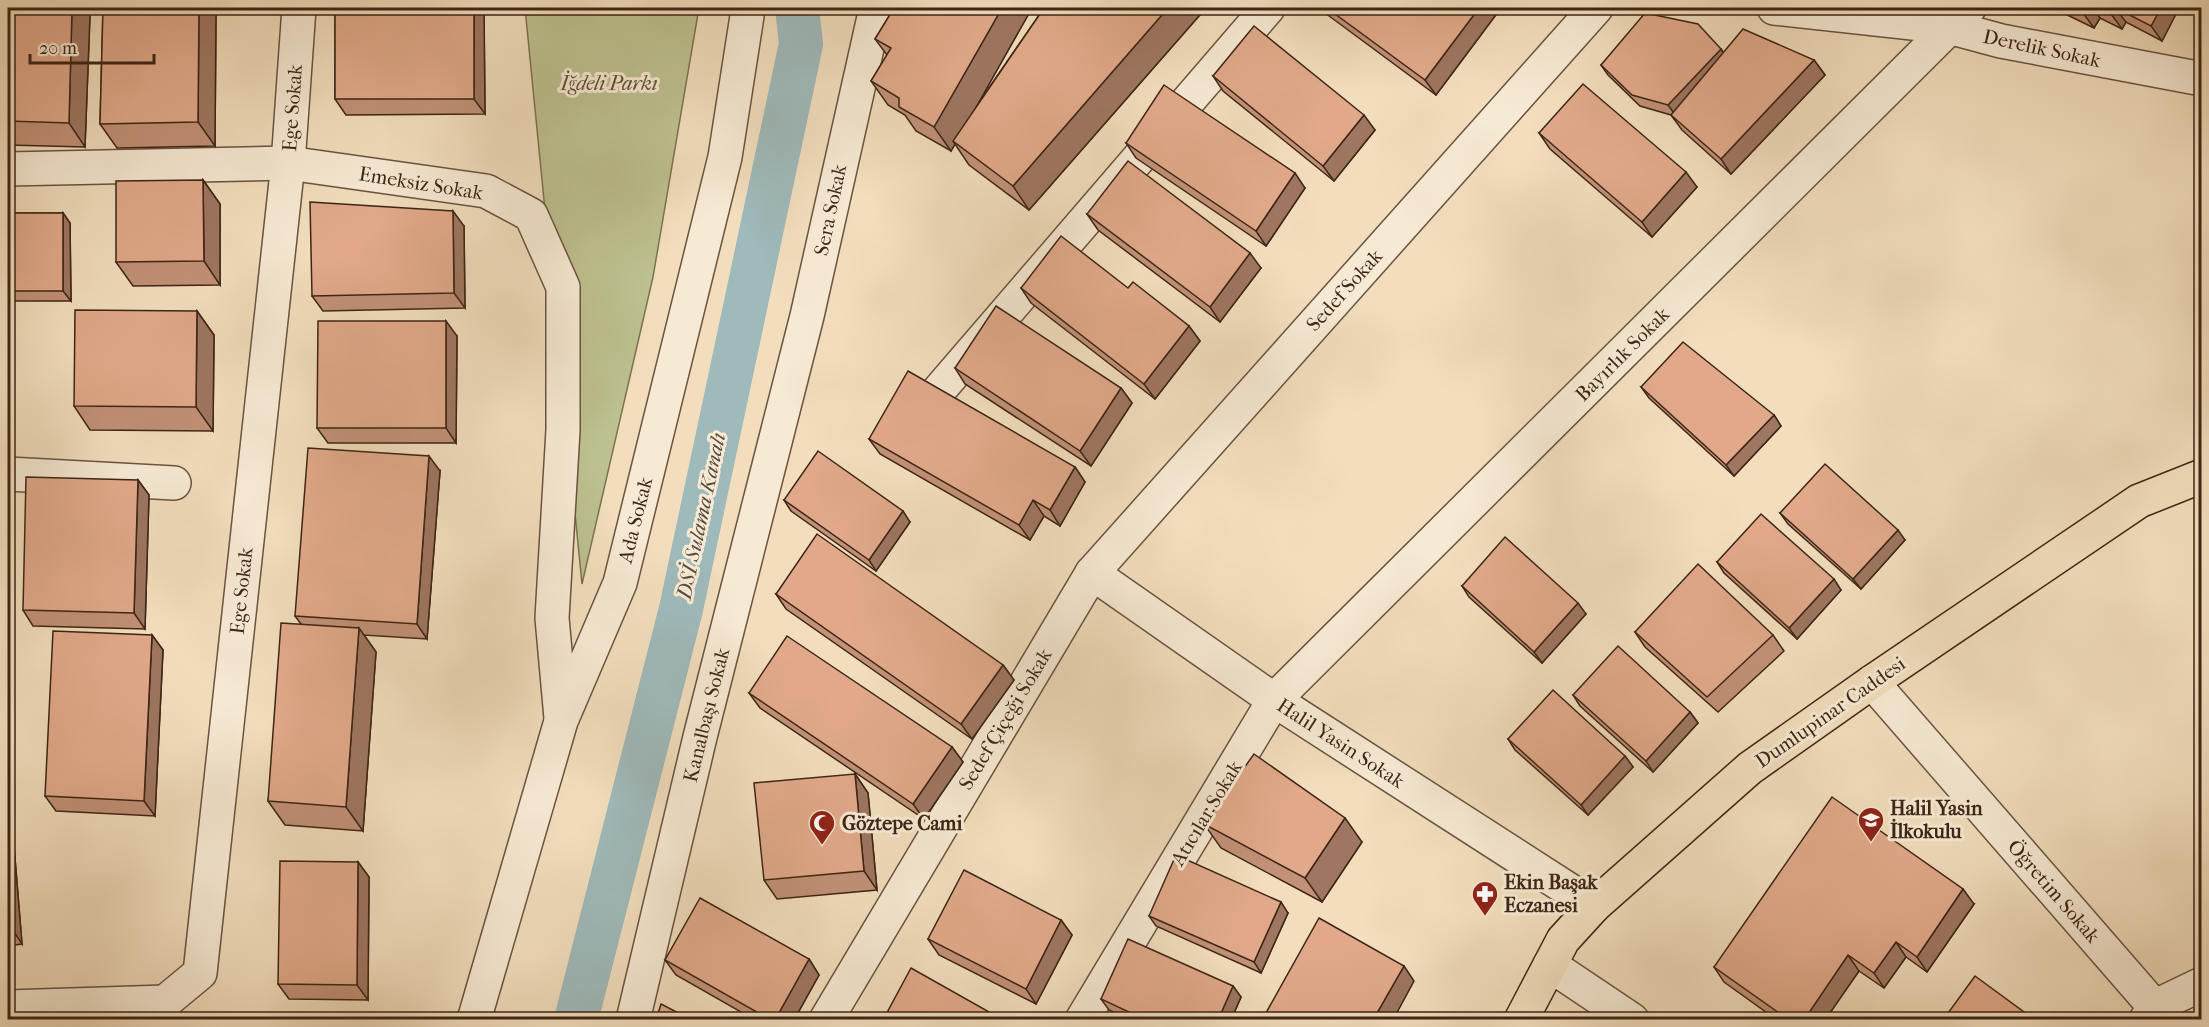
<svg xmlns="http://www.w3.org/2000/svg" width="2209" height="1027" viewBox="0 0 2209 1027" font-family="'IM FELL French Canon',serif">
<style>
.park{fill:#bdc08f;stroke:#7d7252;stroke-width:1.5}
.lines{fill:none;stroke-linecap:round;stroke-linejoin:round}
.canal{stroke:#9fbabb;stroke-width:44}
.minor-casing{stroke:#6a5340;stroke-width:36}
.major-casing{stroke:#3d2516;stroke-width:36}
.minor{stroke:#f7ead4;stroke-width:33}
.major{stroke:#f2debd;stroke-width:33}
.wall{fill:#c29177;stroke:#3d2516;stroke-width:1.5}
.shaded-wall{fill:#9e7661;stroke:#3d2516;stroke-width:1.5}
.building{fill:#e1a98a;stroke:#3d2516;stroke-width:1.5}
.labels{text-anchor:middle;stroke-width:6;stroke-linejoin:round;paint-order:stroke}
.street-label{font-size:20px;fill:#3d2516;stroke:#f7ead4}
.park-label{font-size:20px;font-style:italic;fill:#5d4c34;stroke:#f7ead4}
.poi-label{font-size:20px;font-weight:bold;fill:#3d2516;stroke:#f7ead4;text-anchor:start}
.water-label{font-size:21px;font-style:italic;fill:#564a3f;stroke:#f7ead4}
</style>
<rect width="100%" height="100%" fill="#f2debd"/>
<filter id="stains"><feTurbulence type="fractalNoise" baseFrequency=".00333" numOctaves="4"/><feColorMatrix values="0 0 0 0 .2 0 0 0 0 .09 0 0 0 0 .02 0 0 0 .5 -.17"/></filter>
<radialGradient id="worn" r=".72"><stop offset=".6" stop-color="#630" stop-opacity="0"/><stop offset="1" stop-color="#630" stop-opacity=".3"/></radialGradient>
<path class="park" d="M525,8H699L653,277L582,584Z"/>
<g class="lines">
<path class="canal" d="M576,1020L681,609L801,44L797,8"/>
<g class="minor-casing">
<g id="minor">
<path d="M1774,8L1949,27L2001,41L2202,79"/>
<path d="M8,169L288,163L486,191L531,215L563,287V430L552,618L561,718"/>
<path d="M929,402L1268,8"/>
<path d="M8,474L174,483"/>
<path d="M1092,573L1274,700L1594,906"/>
<path d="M1872,682L2166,1020"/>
<path d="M1550,965L1632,1020"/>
<path d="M8,1007L165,1002L200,973L288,163L299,8"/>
<path d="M474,1020L561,721L620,583L725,157L747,16L746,8"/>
<path d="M633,1020L700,737L807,316L876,8"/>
<path d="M826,1020L1092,573L1596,8"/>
<path d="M1082,1020L1274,700L1969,8"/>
<path d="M2146,1020L2154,1007L2202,984"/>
</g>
</g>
<g class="major-casing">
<path id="major" d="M1521,1020L1563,940L1594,906L1750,768L1872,682L2139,501L2202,476"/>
</g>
<use href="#minor" class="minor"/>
<use href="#major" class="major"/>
</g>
<g class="wall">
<path d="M8,8H84L90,15L85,147L8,145Z"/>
<path d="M103,8H214L216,11L215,146L117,148L100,124Z"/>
<path d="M335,8H484L485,114L346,115L335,99Z"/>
<path d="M894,8H1032L975,108L1044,8H1206L1029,210L969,165L955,144L951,151L916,131L905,115L888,105L871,81L887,55L875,39Z"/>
<path d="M1319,8H1501L1436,95L1321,10Z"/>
<path d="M2053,8H2179L2162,41L2126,22L2122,29L2100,18L2094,28Z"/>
<path d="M1721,49L1723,52L1814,60L1825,75L1731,174L1682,130L1671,115L1640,106L1608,75L1601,65Z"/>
<path d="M1213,76L1375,130L1334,181L1223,91Z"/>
<path d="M1539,133L1697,187L1652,237L1550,149Z"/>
<path d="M1126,143L1305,188L1266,246L1136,158Z"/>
<path d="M203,180L220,204V285L133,286L116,262Z"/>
<path d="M8,213H63L70,223L71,301H8Z"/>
<path d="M1087,214L1261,268L1220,322L1098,230Z"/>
<path d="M464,226L465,308L323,311L312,296Z"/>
<path d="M1021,288H1128L1189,326L1200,341L1155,399L1031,303Z"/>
<path d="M197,311L214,335L213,431L90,430L74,406Z"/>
<path d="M457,336L456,443H328L317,428Z"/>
<path d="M955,368L1121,388L1132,403L1091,466L965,384Z"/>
<path d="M1641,387L1774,415L1781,426L1734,476L1649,398Z"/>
<path d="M869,439L1075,467L1085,482L1060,526L1044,516L1030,540L880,454Z"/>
<path d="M440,471L427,639L364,635L376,652L363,831L285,825L268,801L301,624L295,616Z"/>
<path d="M138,480L149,495L145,629L33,626L23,610Z"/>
<path d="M784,500L910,522L876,571L791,511Z"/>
<path d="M1780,513L1905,540L1861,589L1788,524Z"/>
<path d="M1717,562L1841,590L1797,639L1724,573Z"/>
<path d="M1462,586L1586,614L1542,663L1469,597Z"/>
<path d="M776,594L1003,665L1014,680L972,739L786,609Z"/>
<path d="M1635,632L1773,635L1784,651L1718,712L1645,647Z"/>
<path d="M152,635L163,650L155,816L56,811L45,796Z"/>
<path d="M749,693L952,747L963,762L924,819L760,708Z"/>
<path d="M1573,695L1690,712L1698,723L1653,772L1580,706Z"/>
<path d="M1508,739L1625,756L1633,767L1588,815L1515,750Z"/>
<path d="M855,774L868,793L877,890L777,899L764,880Z"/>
<path d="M1204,824L1362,842L1322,902L1221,848Z"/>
<path d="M8,837L14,846L22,944L8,946Z"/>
<path d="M358,862L369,877L368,1000L289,999L278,984Z"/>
<path d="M1974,904L1927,972L1906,957L1884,988L1859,971L1825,1020H1777L1724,982L1714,967Z"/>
<path d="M1288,913L1261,973L1156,926L1149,916Z"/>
<path d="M1061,920L1072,935L1036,1004L939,955L928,939Z"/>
<path d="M809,959L819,975L794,1020H755L676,975L665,960Z"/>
<path d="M1233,986L1241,997L1231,1020H1130L1109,1010L1101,999Z"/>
</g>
<g class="shaded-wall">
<path d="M72,8H84L90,15L85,147L69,123Z"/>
<path d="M199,8H214L216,11L215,146L198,122Z"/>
<path d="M474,8H484L485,114L474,99Z"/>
<path d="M1002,8H1032L956,143L953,141L955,144L951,151L934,127Z"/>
<path d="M1168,8H1206L1029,210L1013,186Z"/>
<path d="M1479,8H1501L1436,95L1425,80Z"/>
<path d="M2086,8H2093L2100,18L2094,28L2083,13Z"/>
<path d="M2115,8L2126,22L2122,29L2111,14Z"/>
<path d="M2161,8H2179L2162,41L2151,26Z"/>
<path d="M1721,49L1728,60L1676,116L1668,105Z"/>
<path d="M1814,60L1825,75L1731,174L1721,159Z"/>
<path d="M1364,115L1375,130L1334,181L1323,166Z"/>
<path d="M1686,172L1697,187L1652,237L1642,222Z"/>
<path d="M1295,173L1305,188L1266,246L1256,231Z"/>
<path d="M203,180L220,204V285L204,261Z"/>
<path d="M453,211L464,226L465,308L454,293Z"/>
<path d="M63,213L70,223L71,301L63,291Z"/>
<path d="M1250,253L1261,268L1220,322L1210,307Z"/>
<path d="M197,311L214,335L213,431L196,407Z"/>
<path d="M446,321L457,336L456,443L446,428Z"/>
<path d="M1189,326L1200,341L1155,399L1144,384Z"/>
<path d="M1121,388L1132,403L1091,466L1080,451Z"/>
<path d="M1774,415L1781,426L1734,476L1726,465Z"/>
<path d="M429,456L440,471L427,639L417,624Z"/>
<path d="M1075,467L1085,482L1060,526L1050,510Z"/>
<path d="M138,480L149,495L145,629L134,613Z"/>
<path d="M1033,500L1044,516L1030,540L1019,525Z"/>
<path d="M903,511L910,522L876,571L869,560Z"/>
<path d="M1898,530L1905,540L1861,589L1853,579Z"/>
<path d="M1834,579L1841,590L1797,639L1789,628Z"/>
<path d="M1578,603L1586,614L1542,663L1534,652Z"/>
<path d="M359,628L376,652L363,831L346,807Z"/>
<path d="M152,635L163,650L155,816L144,801Z"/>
<path d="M1003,665L1014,680L972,739L961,724Z"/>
<path d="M1690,712L1698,723L1653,772L1646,761Z"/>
<path d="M952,747L963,762L924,819L913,804Z"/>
<path d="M1625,756L1633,767L1588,815L1581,805Z"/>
<path d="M855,774L868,793L877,890L864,871Z"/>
<path d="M1345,818L1362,842L1322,902L1305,878Z"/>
<path d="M8,837L14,846L22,944L12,929L8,880Z"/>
<path d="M358,862L369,877L368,1000L357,985Z"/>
<path d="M1963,889L1974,904L1927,972L1917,957Z"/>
<path d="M1281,902L1288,913L1261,973L1254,962Z"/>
<path d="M1061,920L1072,935L1036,1004L1026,989Z"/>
<path d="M1896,942L1906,957L1884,988L1874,973Z"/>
<path d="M1848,955L1859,971L1825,1020H1804Z"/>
<path d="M809,959L819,975L794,1020H775Z"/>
<path d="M1404,966L1414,981L1393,1020H1373Z"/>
<path d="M1233,986L1241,997L1231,1020H1218Z"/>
</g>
<g class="building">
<path d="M8,8H72L69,123L8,121Z"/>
<path d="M103,8H199L198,122L100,124Z"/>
<rect x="335" y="8" width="139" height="91"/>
<path d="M894,8H1002L934,127L899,107V98L871,81L891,48L875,39Z"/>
<path d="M1044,8H1168L1013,186L953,141Z"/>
<path d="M1327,8H1479L1425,80Z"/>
<path d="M2072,8H2086L2083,13Z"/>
<path d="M2099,8H2115L2111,14Z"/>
<path d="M2116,8H2161L2151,26Z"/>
<path d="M1645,13L1698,24L1721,49L1668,105L1632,95L1601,65Z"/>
<path d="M1254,26L1364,115L1323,166L1213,76Z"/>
<path d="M1743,29L1814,60L1721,159L1671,115Z"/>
<path d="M1583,84L1686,172L1642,222L1539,133Z"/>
<path d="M1164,85L1295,173L1256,231L1126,143Z"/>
<path d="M1128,161L1250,253L1210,307L1087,214Z"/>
<path d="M203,180L204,261L116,262V181Z"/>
<path d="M310,202L453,211L454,293L312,296Z"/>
<rect x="8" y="213" width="55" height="78"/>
<path d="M1061,236L1128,288L1133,282L1189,326L1144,384L1021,288Z"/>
<path d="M996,306L1121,388L1080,451L955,368Z"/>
<path d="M75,310L197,311L196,407L74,406Z"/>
<path d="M318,321H446V428H317Z"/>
<path d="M1683,342L1774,415L1726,465L1641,387Z"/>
<path d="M908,371L1075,467L1050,510L1033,500L1019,525L869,439Z"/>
<path d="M308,448L429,456L417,624L295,616Z"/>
<path d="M818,451L903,511L869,560L784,500Z"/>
<path d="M1825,464L1898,530L1853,579L1780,513Z"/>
<path d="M26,477L138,480L134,613L23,610Z"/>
<path d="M1761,514L1834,579L1789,628L1717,562Z"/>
<path d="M817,534L1003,665L961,724L776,594Z"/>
<path d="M1505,537L1578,603L1534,652L1462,586Z"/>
<path d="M1698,564L1773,635L1707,697L1635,632Z"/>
<path d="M281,623L359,628L346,807L268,801Z"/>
<path d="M53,631L152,635L144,801L45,796Z"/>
<path d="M787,636L952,747L913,804L749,693Z"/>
<path d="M1618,646L1690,712L1646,761L1573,695Z"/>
<path d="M1553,690L1625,756L1581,805L1508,739Z"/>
<path d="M1254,754L1345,818L1305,878L1204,824Z"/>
<path d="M855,774L864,871L764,880L754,783Z"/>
<path d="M1832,797L1963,889L1917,957L1896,942L1874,973L1848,955L1804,1020H1789L1714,967Z"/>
<path d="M1176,855L1281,902L1254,962L1149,916Z"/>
<path d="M280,861L358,862L357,985L278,984Z"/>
<path d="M964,870L1061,920L1026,989L928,939Z"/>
<path d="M8,880L12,929H8Z"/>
<path d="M700,898L809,959L775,1020H771L665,960Z"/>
<path d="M1319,918L1404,966L1373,1020H1262Z"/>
<path d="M1128,939L1233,986L1218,1020H1146L1101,999Z"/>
<path d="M911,968L998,1017L996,1020H883Z"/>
<path d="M1975,976L2035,1020H1943Z"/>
<path d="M661,1004L692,1020H656Z"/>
</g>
<defs>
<g id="school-pin" transform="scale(1.35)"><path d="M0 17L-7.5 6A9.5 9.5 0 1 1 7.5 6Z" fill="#8f2418" stroke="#f7ead4"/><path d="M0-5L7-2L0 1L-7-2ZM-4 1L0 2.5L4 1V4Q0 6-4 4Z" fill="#fff"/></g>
<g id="mosque-pin" transform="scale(1.35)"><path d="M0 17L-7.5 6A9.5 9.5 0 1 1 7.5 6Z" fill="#8f2418" stroke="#f7ead4"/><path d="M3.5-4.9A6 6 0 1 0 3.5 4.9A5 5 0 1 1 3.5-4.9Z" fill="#fff"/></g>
<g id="pharmacy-pin" transform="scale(1.35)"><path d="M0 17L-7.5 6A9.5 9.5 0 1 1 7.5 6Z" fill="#8f2418" stroke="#f7ead4"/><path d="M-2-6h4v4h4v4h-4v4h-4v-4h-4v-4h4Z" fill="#fff"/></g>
</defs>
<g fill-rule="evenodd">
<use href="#school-pin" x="1871" y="820"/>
<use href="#mosque-pin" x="822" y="823"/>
<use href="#pharmacy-pin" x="1485" y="894"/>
</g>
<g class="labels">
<g class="street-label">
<text transform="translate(2042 48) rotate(12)" y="7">Derelik Sokak</text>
<text transform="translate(292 108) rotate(-86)" y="7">Ege Sokak</text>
<text transform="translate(421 183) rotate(9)" y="7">Emeksiz Sokak</text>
<text transform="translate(830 210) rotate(-78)" y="7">Sera Sokak</text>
<text transform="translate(1344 290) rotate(-48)" y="7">Sedef Sokak</text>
<text transform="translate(1622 354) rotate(-45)" y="7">Bayırlık Sokak</text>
<text transform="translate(635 520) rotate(-76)" y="7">Ada Sokak</text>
<text transform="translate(241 591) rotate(-84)" y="7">Ege Sokak</text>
<text transform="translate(1830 712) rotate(-35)" y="7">Dumlupinar Caddesi</text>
<text transform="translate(706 715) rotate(-76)" y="7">Kanalbaşı Sokak</text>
<text transform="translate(1005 719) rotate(-59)" y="7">Sedef Çiçeği Sokak</text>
<text transform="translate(1341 743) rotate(33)" y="7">Halil Yasin Sokak</text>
<text transform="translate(1206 813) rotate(-59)" y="7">Atıcılar Sokak</text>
<text transform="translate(2054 891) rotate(49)" y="7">Öğretim Sokak</text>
</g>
<g class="park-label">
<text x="609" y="90">İğdeli Parkı</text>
</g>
<g class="poi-label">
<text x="1890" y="815">Halil Yasin<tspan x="1890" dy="23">İlkokulu</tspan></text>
<text x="842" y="830">Göztepe Cami</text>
<text x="1504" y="889">Ekin Başak<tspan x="1504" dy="23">Eczanesi</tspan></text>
</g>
<g class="water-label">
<text transform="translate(701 516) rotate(-78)" y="7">DSİ Sulama Kanalı</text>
</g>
</g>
<rect width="2209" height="1027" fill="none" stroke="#f2debd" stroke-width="30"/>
<rect x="9" y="9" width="2191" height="1009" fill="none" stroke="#3d2516" stroke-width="3"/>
<rect x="15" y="15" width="2179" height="997" fill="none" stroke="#3d2516" stroke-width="1.5"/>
<path d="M30 54v9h124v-9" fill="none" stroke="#3d2516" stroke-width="3"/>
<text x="39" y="54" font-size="18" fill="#3d2516" stroke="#f7ead4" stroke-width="4.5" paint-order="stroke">20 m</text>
<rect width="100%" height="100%" filter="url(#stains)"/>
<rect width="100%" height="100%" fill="url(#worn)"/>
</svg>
